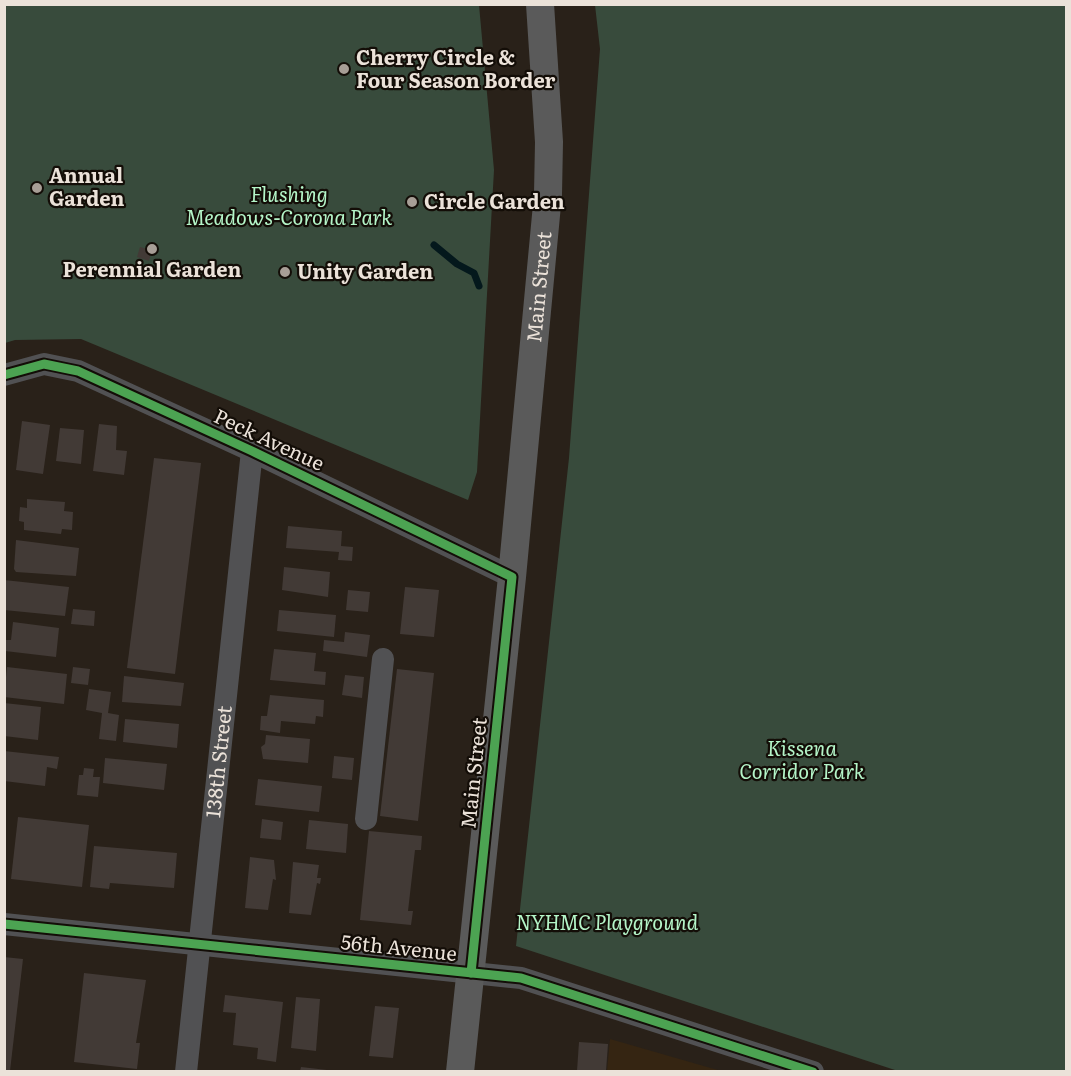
<svg xmlns="http://www.w3.org/2000/svg" width="1071" height="1076" viewBox="0 0 1071 1076" font-family="Literata,serif">
<style>
.built{fill:#352512}
.green{fill:#384b3c}
.lines{fill:none;stroke-linecap:round;stroke-linejoin:round}
.stream{stroke:#04181c;stroke-width:7}
.building{fill:#423a36}
.minor{stroke:#515153;stroke-width:22}
.major{stroke:#5a5a5a;stroke-width:28}
.cycleway-casing{stroke:#130d07;stroke-width:13}
.cycleway{stroke:#4ca352;stroke-width:9}
.poi-dot{fill:#a79e96;stroke:#130d07;stroke-width:2}
.labels{text-anchor:middle;stroke-width:4.5;stroke-linejoin:round;paint-order:stroke}
.poi-label{font-size:20px;font-weight:bold;fill:#ebe2d9;stroke:#130d07;text-anchor:start}
.park-label{font-size:20px;font-style:italic;fill:#b4f5c8;stroke:#130d07}
.street-label{font-size:20px;fill:#ebe2d9;stroke:#130d07}
</style>
<rect width="100%" height="100%" fill="#292119"/>
<path class="built" d="M610,1039L721,1071H607Z"/>
<g class="green">
<path d="M4,5H479L494,170L477,472L468,500L81,339L15,340L5,343Z"/>
<path d="M595,5H1066V1071H898L516,946L569,458L600,49Z"/>
</g>
<g class="lines">
<path class="stream" d="M434,245L457,264L474,273L479,286"/>
</g>
<g class="building">
<path d="M140,247L152,250L149,261L137,257Z"/>
<path d="M22,421L50,425L43,474L16,470Z"/>
<path d="M99,424L117,426L116,450L127,451L124,475L93,471Z"/>
<path d="M60,428L84,430L81,464L56,461Z"/>
<path d="M154,458L201,463L175,674L127,668Z"/>
<path d="M27,499L65,502L64,511L73,512L72,530L62,529L61,534L24,530V522L19,521L20,507L27,508Z"/>
<path d="M288,526L342,531L341,546L353,547L352,561L338,560L339,552L286,548Z"/>
<path d="M16,540L79,548L76,576L16,572L14,569Z"/>
<path d="M284,567L330,572L328,597L282,590Z"/>
<path d="M4,580L69,587L65,616L4,610Z"/>
<path d="M405,587L439,590L434,637L400,634Z"/>
<path d="M348,590L370,592L368,612L346,610Z"/>
<path d="M73,609L95,611L94,626L71,624Z"/>
<path d="M279,610L336,615L334,637L277,631Z"/>
<path d="M13,622L59,628L56,657L5,651L6,640H11Z"/>
<path d="M345,632L370,635L367,657L323,651L324,640L344,642Z"/>
<path d="M274,649L316,653L314,671L326,672L325,685L270,680Z"/>
<path d="M7,667L67,674L64,704L4,697Z"/>
<path d="M73,667L90,669L88,685L71,683Z"/>
<path d="M397,669L434,673L418,821L380,816Z"/>
<path d="M345,675L364,677L362,698L342,695Z"/>
<path d="M124,676L184,683L181,706L122,702Z"/>
<path d="M89,689L111,692L108,713L119,715L116,741L99,739L102,713L86,710Z"/>
<path d="M270,695L324,700L323,717L316,716L315,724L281,721L280,733L260,730L261,716H267Z"/>
<path d="M4,703L41,707L38,740L4,736Z"/>
<path d="M125,719L179,724L177,748L123,742Z"/>
<path d="M266,735L310,739L308,763L263,759L261,747L265,744Z"/>
<path d="M4,751L59,757L57,769L47,767L45,786L4,781Z"/>
<path d="M334,756L354,758L352,780L332,778Z"/>
<path d="M105,758L167,764L164,790L103,783Z"/>
<path d="M84,768L94,769L93,777H100L98,797L77,795L79,775H83Z"/>
<path d="M258,779L322,786L319,812L255,805Z"/>
<path d="M18,817L89,825L82,887L11,879Z"/>
<path d="M262,819L283,822L281,840L260,838Z"/>
<path d="M309,820L348,824L346,853L306,849Z"/>
<path d="M369,831L422,836L421,850H415L408,911H413L411,925L360,920Z"/>
<path d="M94,846L177,853L174,888L110,883L109,889L90,887Z"/>
<path d="M250,857L274,860L276,880L273,879L268,910L245,908Z"/>
<path d="M293,862L319,865L317,878H321L320,884L317,883L311,915L289,913Z"/>
<path d="M4,957L23,959L10,1071H4Z"/>
<path d="M84,973L146,980L136,1043H140L137,1069L74,1062Z"/>
<path d="M225,995L283,1002L276,1062L257,1059L258,1048L233,1045L236,1013L223,1012Z"/>
<path d="M296,997L320,999L316,1051L291,1048Z"/>
<path d="M375,1006L399,1008L393,1058L369,1056Z"/>
<path d="M579,1042L608,1044L606,1071H577Z"/>
<path d="M301,1067L327,1070L326,1071H300Z"/>
</g>
<g class="lines">
<g class="minor">
<path d="M4,375L44,364L78,371L252,451L512,577"/>
<path d="M366,819L383,659"/>
<path d="M4,924L521,978L813,1072"/>
<path id="s1" d="M186,1072L252,451"/>
</g>
<path class="major" id="s2" d="M460,1072L512,577L548,194L549,142L540,4"/>
<g class="cycleway-casing">
<g id="cycleway">
<path d="M4,375L44,364L78,371L252,451L512,577L471,973"/>
<path d="M4,924L521,978L813,1072"/>
</g>
</g>
<use href="#cycleway" class="cycleway"/>
</g>
<g class="poi-dot">
<circle cx="344" cy="69" r="6"/>
<circle cx="37" cy="188" r="6"/>
<circle cx="412" cy="202" r="6"/>
<circle cx="152" cy="249" r="6"/>
<circle cx="285" cy="272" r="6"/>
</g>
<g class="labels">
<g class="poi-label">
<text x="356" y="65">Cherry Circle &amp;<tspan x="356" dy="23">Four Season Border</tspan></text>
<text x="49" y="183">Annual<tspan x="49" dy="23">Garden</tspan></text>
<text x="424" y="209">Circle Garden</text>
<text x="152" y="277" text-anchor="middle">Perennial Garden</text>
<text x="297" y="279">Unity Garden</text>
</g>
<g class="park-label">
<text x="289" y="202">Flushing<tspan x="289" dy="23">Meadows-Corona Park</tspan></text>
<text x="802" y="756">Kissena<tspan x="802" dy="23">Corridor Park</tspan></text>
<text x="607" y="930">NYHMC Playground</text>
</g>
<g class="street-label">
<text dy="7" stroke="none"><textPath href="#s2" startOffset="789">Main Street</textPath></text>
<text transform="translate(269 440) rotate(25)" y="7">Peck Avenue</text>
<text dy="7" stroke="none"><textPath href="#s1" startOffset="312">138th Street</textPath></text>
<text transform="translate(474 773) rotate(-84)" y="7">Main Street</text>
<text transform="translate(399 948) rotate(6)" y="7">56th Avenue</text>
</g>
</g>
<rect width="1071" height="1076" fill="none" stroke="#ebe2d9" stroke-width="12"/>
</svg>
